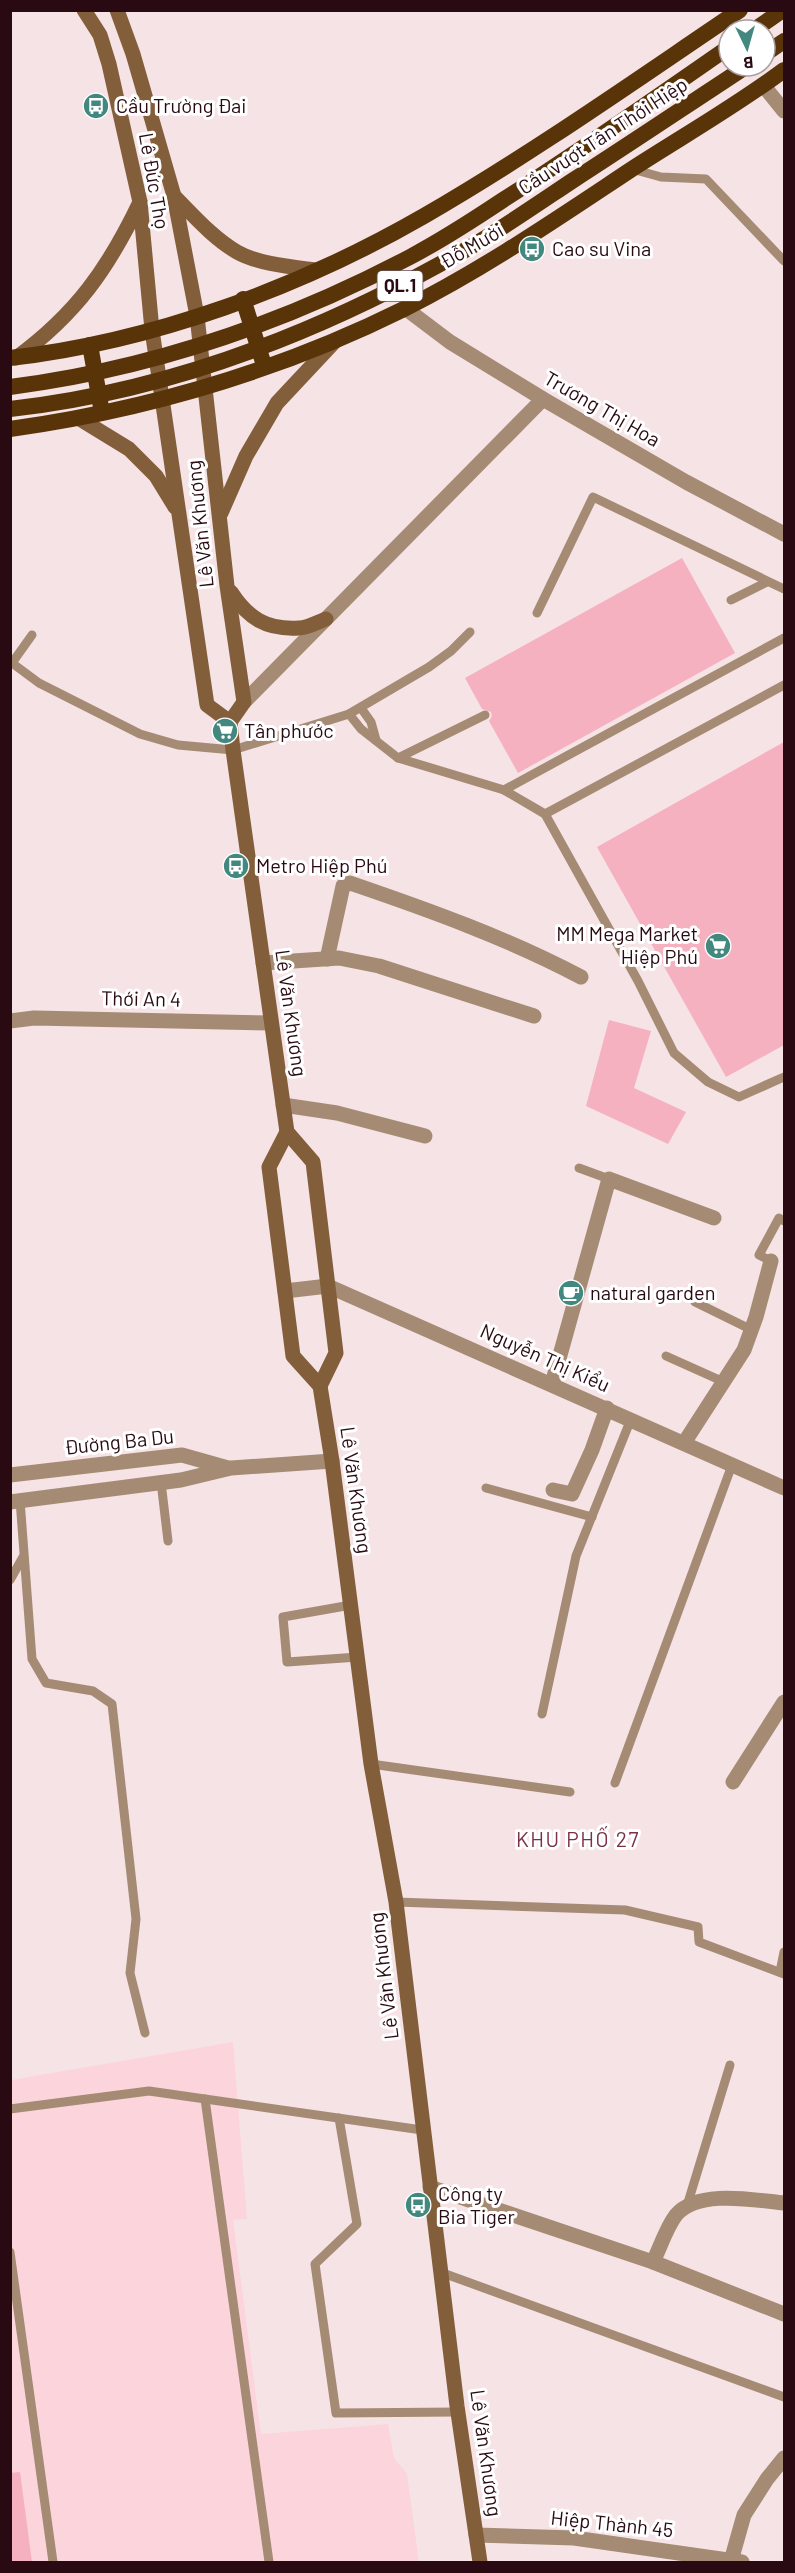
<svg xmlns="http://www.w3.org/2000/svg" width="795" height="2573" viewBox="0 0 795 2573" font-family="Barlow,sans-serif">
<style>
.built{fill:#fcd5dc}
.building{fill:#f6b1c0}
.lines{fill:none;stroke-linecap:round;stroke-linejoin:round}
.service{stroke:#a58b73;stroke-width:9}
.minor{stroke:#a58b73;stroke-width:15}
.tertiary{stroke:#a58b73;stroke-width:15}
.secondary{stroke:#835e3a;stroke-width:15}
.trunk{stroke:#583408;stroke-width:16}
.trunk-bridge{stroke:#583408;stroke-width:16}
.labels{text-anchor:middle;stroke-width:6;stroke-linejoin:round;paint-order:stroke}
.shield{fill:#fff;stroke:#69545a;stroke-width:1.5}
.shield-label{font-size:18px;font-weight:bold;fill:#290a13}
.poi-label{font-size:20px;fill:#290a13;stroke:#fff;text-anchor:start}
.street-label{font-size:20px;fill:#290a13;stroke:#fff}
.neighbourhood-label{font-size:21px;letter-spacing:1.5px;fill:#7b3247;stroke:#fff}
</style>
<rect width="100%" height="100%" fill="#f5e3e6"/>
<path class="built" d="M233,2042L247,2219L233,2220L261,2434L388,2424L394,2458L407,2474L419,2562H11V2080Z"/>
<g class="building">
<path d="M682,558L735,653L518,773L489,721L492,716L491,712L482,709L465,678Z"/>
<path d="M784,742V1045L726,1077L597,847Z"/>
<path d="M609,1020L651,1031L634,1088L686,1112L668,1144L586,1106Z"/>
<path d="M20,2472L32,2562H10V2473Z"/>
</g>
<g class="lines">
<g class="service">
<path d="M632,169L661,177L706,179L784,261"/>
<path d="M731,600L767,582"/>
<path d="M537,613L593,497L784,589"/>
<path d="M32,635L12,663L39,683L140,734L178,745L233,750L349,714L429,667L451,651L470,632"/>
<path d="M361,708L371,722L376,740"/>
<path d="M349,714L361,729L398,758L504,790L545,814L638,981L674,1053L708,1082L739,1097L784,1077"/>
<path d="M398,758L485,715"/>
<path d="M504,790L784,638"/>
<path d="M545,814L784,685"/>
<path d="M579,1168L609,1179"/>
<path d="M771,1261L759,1255L779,1218L784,1221"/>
<path d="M695,1302L752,1330"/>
<path d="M666,1356L724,1382"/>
<path d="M161,1482L168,1541"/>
<path d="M486,1488L592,1517"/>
<path d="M20,1500L32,1659L46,1683L93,1691L112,1704L136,1919L130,1973L145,2033"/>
<path d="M10,1580L23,1557"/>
<path d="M351,1605L283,1617L287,1662L358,1657"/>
<path d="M542,1714L576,1556L631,1419"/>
<path d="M371,1764L570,1792"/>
<path d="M615,1783L732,1465"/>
<path d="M396,1902L625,1910L698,1927L699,1942L784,1974"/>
<path d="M780,1972L784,1952"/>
<path d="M205,2099L269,2562"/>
<path d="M10,2109L149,2091L422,2130"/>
<path d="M339,2118L357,2224L315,2264L336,2413L458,2412"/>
<path d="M686,2209L730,2065"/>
<path d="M10,2252L53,2562"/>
<path d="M440,2272L784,2397"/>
</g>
<g class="minor">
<path d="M763,85L784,111"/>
<path d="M244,702L543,399"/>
<path d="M327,959L343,886L350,883C429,910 507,938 581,977"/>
<path d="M263,963L339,958L379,966L534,1016"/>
<path d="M10,1021L34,1018L271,1023"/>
<path d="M283,1105L337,1113L425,1136"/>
<path d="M285,1291L328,1286L784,1488"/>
<path d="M552,1384L609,1179L714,1218"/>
<path d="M684,1443L744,1350L756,1317L771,1261"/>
<path d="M10,1475L182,1455L228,1468"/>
<path d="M553,1490L572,1494L592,1450L607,1408"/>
<path d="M10,1502L181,1480L231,1468L332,1461"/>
<path d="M733,1782L784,1702"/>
<path d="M430,2187L653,2262L784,2314"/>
<path d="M653,2262C660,2248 666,2228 676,2215C698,2189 754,2200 784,2203"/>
<path d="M476,2535L574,2538L742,2562"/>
<path d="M731,2561L744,2515L767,2479L784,2458"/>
</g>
<path class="tertiary" d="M405,308L450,342L543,399L686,482L784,534"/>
<g class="secondary">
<path d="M84,10L100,35L109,64L140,202L152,330L207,705L230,722"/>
<path d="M117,10L133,54L174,196L197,316L227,586L244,702L230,722L233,750L287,1132L313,1162L336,1353L320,1386"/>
<path d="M174,196C194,216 213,238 237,252C258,264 292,267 315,270"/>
<path d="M16,358C76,314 108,269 140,202"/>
<path d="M80,419L129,449L156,476L175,507"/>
<path d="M221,513L246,456L277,403L336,340"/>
<path d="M231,592C248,618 266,630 299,628C307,628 318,622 326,619"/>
<path d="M287,1132L269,1167L293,1356L320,1386L332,1461L371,1764L396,1902L457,2406L480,2562"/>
</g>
<g class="trunk">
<path d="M754,30L783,10"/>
<path d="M765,54L784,41"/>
<path d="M243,299L263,362"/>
<path d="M90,345L101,407"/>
<path d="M10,358C152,342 301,287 424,216C533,153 636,80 740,10"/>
<path d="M10,429C146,410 281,370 404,309C484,269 558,218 632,169C683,136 736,106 784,70"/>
</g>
<g class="trunk-bridge">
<path d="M10,387C151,369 285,323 410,257C442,240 473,220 503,200C580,151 654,99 729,47"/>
<path d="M10,409C163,392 308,337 442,263C487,239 530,209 572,181C631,143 689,104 747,66"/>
</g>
</g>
<defs>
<g id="bus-disc" transform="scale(1.35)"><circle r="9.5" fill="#42887f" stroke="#fff"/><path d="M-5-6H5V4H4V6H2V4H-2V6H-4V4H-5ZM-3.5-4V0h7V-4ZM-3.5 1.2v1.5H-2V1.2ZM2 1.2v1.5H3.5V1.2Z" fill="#fff"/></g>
<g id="supermarket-disc" transform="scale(1.35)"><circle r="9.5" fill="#42887f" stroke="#fff"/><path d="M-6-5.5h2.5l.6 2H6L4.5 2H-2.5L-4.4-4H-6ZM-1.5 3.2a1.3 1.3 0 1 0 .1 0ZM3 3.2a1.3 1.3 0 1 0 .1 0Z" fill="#fff"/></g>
<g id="cafe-disc" transform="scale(1.35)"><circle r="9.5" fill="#42887f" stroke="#fff"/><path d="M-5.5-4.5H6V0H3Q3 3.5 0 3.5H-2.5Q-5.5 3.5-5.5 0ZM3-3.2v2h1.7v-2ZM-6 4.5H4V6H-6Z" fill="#fff"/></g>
</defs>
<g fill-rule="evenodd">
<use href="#bus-disc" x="96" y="106"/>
<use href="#bus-disc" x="532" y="249"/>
<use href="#supermarket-disc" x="225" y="731"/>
<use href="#bus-disc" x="236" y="866"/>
<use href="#supermarket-disc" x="718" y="946"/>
<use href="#cafe-disc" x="571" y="1293"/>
<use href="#bus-disc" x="418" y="2205"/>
</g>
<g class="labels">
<rect class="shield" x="377.5" y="271" width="45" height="30" rx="4.5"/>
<g class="shield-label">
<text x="400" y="292">QL.1</text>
</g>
<g class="poi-label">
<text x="116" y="113">Cầu Trường Đai</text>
<text x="552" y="256">Cao su Vina</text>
<text x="244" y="738">Tân phước</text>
<text x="256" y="873">Metro Hiệp Phú</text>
<text x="698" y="941" text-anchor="end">MM Mega Market<tspan x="698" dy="23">Hiệp Phú</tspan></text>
<text x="590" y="1300">natural garden</text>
<text x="438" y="2201">Công ty<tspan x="438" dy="23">Bia Tiger</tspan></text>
</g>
<g class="street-label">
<text transform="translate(603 136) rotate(-33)" y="7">Cầu vượt Tân Thới Hiệp</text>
<text transform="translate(154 181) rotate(80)" y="7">Lê Đức Thọ</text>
<text transform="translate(472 246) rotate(-30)" y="7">Đỗ Mười</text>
<text transform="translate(602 409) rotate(30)" y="7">Trương Thị Hoa</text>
<text transform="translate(200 524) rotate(-96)" y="7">Lê Văn Khương</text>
<text transform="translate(141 999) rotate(1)" y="7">Thới An 4</text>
<text transform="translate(291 1013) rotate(82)" y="7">Lê Văn Khương</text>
<text transform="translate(545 1358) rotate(24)" y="7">Nguyễn Thị Kiểu</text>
<text transform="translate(119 1442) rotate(-6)" y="7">Đường Ba Du</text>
<text transform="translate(356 1490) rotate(82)" y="7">Lê Văn Khương</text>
<text transform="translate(384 1976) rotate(-97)" y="7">Lê Văn Khương</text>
<text transform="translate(486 2453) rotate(82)" y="7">Lê Văn Khương</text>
<text transform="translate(612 2524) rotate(6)" y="7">Hiệp Thành 45</text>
</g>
<g class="neighbourhood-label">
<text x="578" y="1847">KHU PHỐ 27</text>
</g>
</g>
<rect width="795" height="2573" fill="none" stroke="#290a13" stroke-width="24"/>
<g transform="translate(747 48) rotate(175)"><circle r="28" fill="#ffffff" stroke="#a99da1" stroke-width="1.5"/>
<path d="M0-4.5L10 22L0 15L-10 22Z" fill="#42887f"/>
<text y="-9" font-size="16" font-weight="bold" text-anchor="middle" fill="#290a13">B</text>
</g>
</svg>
